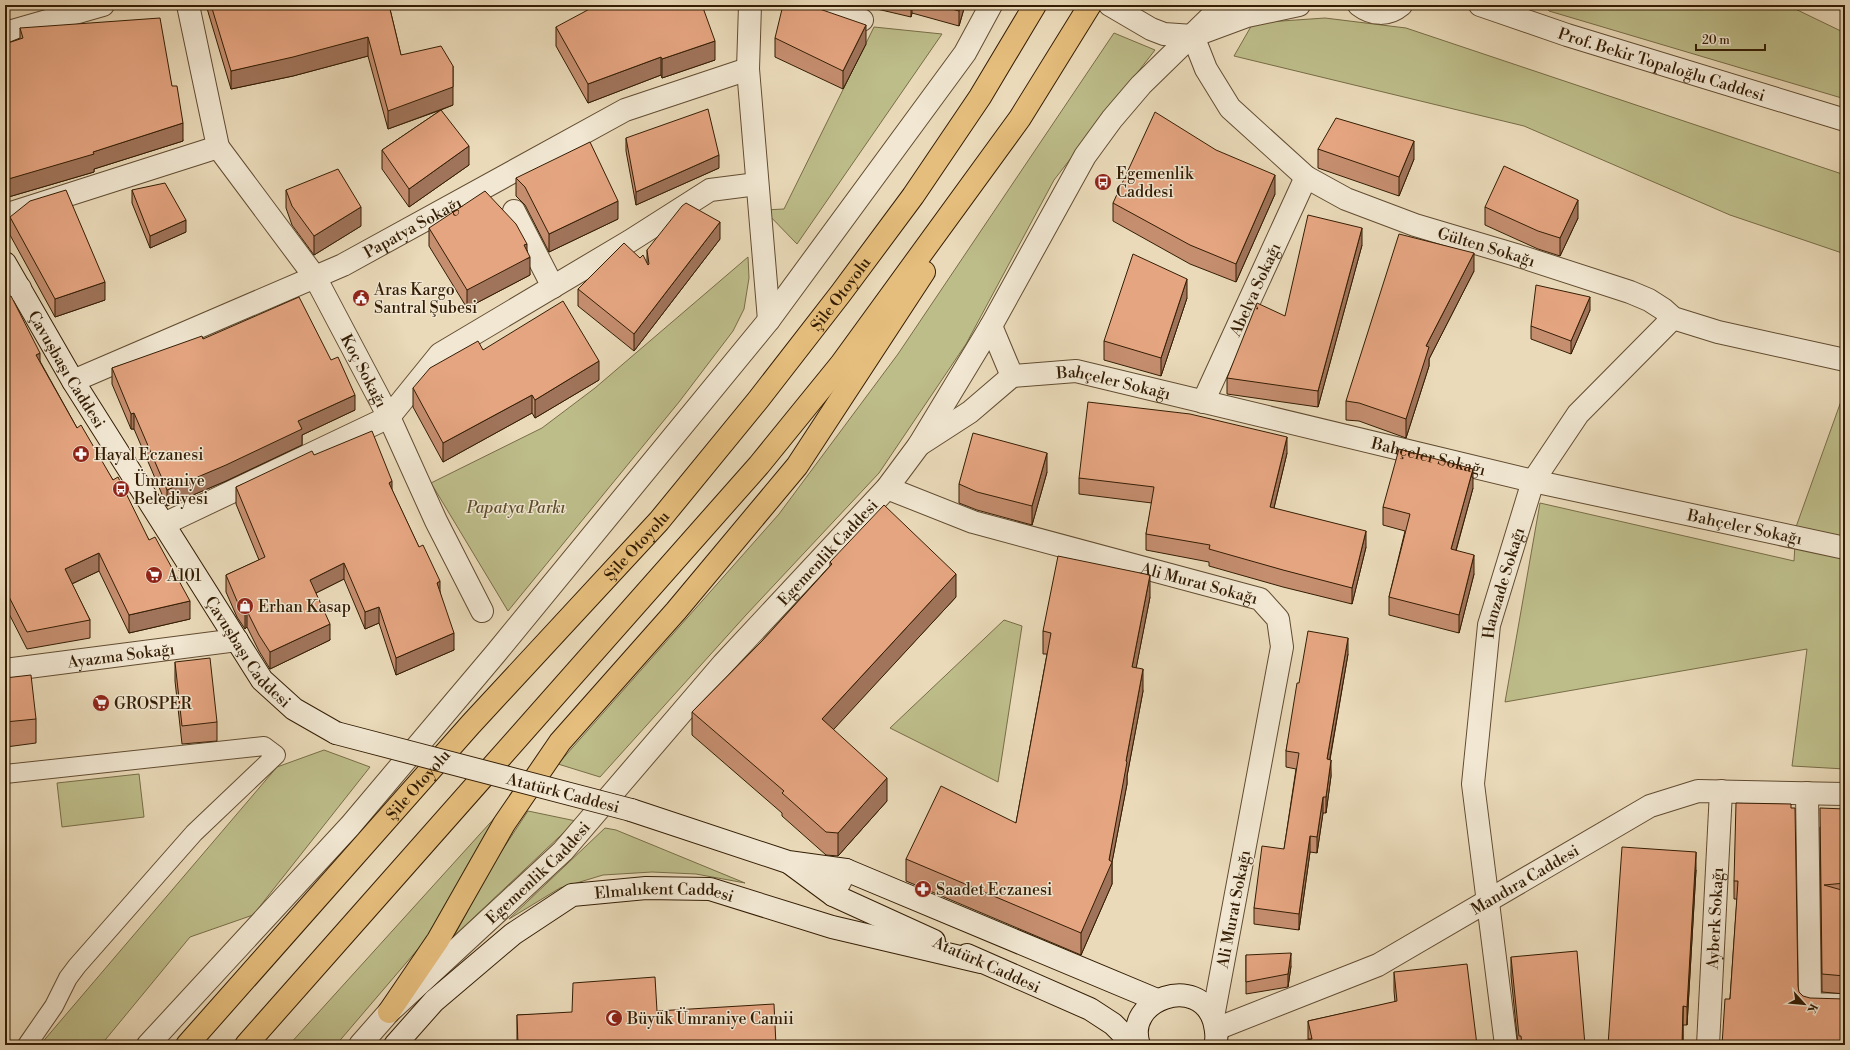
<svg xmlns="http://www.w3.org/2000/svg" width="1850" height="1050" viewBox="0 0 1850 1050" font-family="'Libre Bodoni',serif">
<style>
.green{fill:#bdbd8a;stroke:#786d47}
.lines{fill:none;stroke-linecap:round;stroke-linejoin:round}
.pedestrian-casing{stroke:#624c31;stroke-width:20}
.minor-casing{stroke:#624c31;stroke-width:24}
.tertiary-casing{stroke:#624c31;stroke-width:24}
.secondary-casing{stroke:#341d04;stroke-width:24}
.trunk-casing{stroke:#341d04;stroke-width:24}
.pedestrian{stroke:#f1e7d2;stroke-width:18}
.minor{stroke:#f1e7d2;stroke-width:22}
.tertiary{stroke:#f1e7d2;stroke-width:22}
.secondary{stroke:#f1e7d2;stroke-width:22}
.trunk{stroke:#e5bd7c;stroke-width:22}
.secondary-bridge-casing{stroke:#341d04;stroke-width:24;stroke-linecap:butt}
.secondary-bridge{stroke:#f1e7d2;stroke-width:22}
.wall{fill:#c58e6f;stroke:#341d04}
.shaded-wall{fill:#a0745a;stroke:#341d04}
.building{fill:#e5a581;stroke:#341d04}
.labels{text-anchor:middle;stroke-width:3;stroke-linejoin:round;paint-order:stroke}
.street-label{font-size:16px;fill:#341d04;stroke:#f1e7d2}
.poi-label{font-size:16px;fill:#341d04;stroke:#f1e7d2;text-anchor:start}
.park-label{font-size:16px;font-style:italic;fill:#5d4d2c;stroke:#f1e7d2}
</style>
<rect width="100%" height="100%" fill="#eadab9"/>
<filter id="stains"><feTurbulence type="fractalNoise" baseFrequency=".005" numOctaves="4"/><feColorMatrix values="0 0 0 0 .2 0 0 0 0 .09 0 0 0 0 .02 0 0 0 .5 -.17"/></filter>
<radialGradient id="worn" r=".72"><stop offset=".6" stop-color="#630" stop-opacity="0"/><stop offset="1" stop-color="#630" stop-opacity=".3"/></radialGradient>
<g class="green">
<path d="M1544,5H1787L1845,33V99L1549,11Z"/>
<path d="M1325,18L1406,28L1845,175V254L1730,215L1524,126L1234,56L1253,23Z"/>
<path d="M874,27L942,34L797,244L764,210L784,209Z"/>
<path d="M1114,33L1155,50L1054,180L966,344L879,473L746,615L600,777L558,764L779,514L898,354Z"/>
<path d="M748,257L749,278L744,309L733,331L679,402L508,611L431,483L542,428L595,388Z"/>
<path d="M1845,390V769L1792,766L1807,649L1505,702L1540,503L1794,561L1796,527Z"/>
<path d="M1004,620L1022,626L998,782L890,728Z"/>
<path d="M324,750L370,767L253,915L190,937L101,1045H40L277,767Z"/>
<path d="M139,774L144,817L62,827L57,783Z"/>
<path d="M528,811L576,821L454,936L493,864Z"/>
<path d="M499,813L430,935L336,1045H289Z"/>
<path d="M605,828L616,830L745,883L696,874L652,872L603,875L560,888L509,919Z"/>
</g>
<g class="lines">
<g class="pedestrian-casing">
<path id="pedestrian" d="M5,774L264,746L276,755L194,833L77,966L68,978L54,1006L27,1045"/>
</g>
<g class="minor-casing">
<g id="minor">
<path d="M750,5L748,69L769,320"/>
<path d="M820,5L862,20"/>
<path d="M5,33L103,5"/>
<path id="s1" d="M1193,36L1206,69L1230,108L1306,177L1346,199L1415,225L1516,255L1630,292L1649,300L1663,309L1673,318L1718,332L1845,360"/>
<path id="s2" d="M218,147L315,277L389,417L436,521L482,611"/>
<path d="M514,211L553,287"/>
<path d="M5,215L218,147L188,5"/>
<path d="M5,290L20,288"/>
<path d="M991,326L1012,376"/>
<path id="s3" d="M1012,376L1076,371L1533,481L1845,548"/>
<path id="s4" d="M73,381L343,265L625,110L748,69"/>
<path id="s5" d="M1203,402L1306,177"/>
<path d="M919,445L970,412L1012,376"/>
<path id="s6" d="M887,488L973,522L1260,599L1278,619L1282,647L1213,1017"/>
<path d="M164,524L389,417L440,354L630,241L710,190L757,184"/>
<path id="s7" d="M5,670L237,640"/>
<path d="M1807,793L1810,1004L1845,1005"/>
<path d="M833,895L846,870"/>
<path id="s8" d="M1216,1029L1378,965L1650,806L1698,791L1845,794"/>
<path id="s9" d="M1506,1045L1473,784L1489,625L1533,481L1578,414L1673,318"/>
<path id="s10" d="M1708,1045L1721,791"/>
</g>
</g>
<g class="tertiary-casing">
<g id="tertiary">
<path d="M1110,5L1151,29L1164,34L1193,36L1247,16L1299,5"/>
<path d="M1359,5C1372,15 1388,16 1401,5"/>
<path id="s11" d="M1480,5L1567,35L1845,120"/>
<path d="M148,1045L350,826L496,653L769,320L965,53L991,5"/>
<path id="s12" d="M360,1045L389,1012L563,851L723,664L887,488L919,445L991,326L1085,156L1112,119L1141,85L1223,5"/>
</g>
</g>
<g class="secondary-casing">
<g id="secondary">
<path id="s13" d="M5,263L73,381L262,680L294,709L336,733"/>
<path d="M631,810L788,862L846,870L1157,1000"/>
<path d="M791,864L833,895L934,941"/>
<path d="M967,955L1090,1009L1113,1024L1134,1045"/>
<path id="s14" d="M395,1045L434,1001L513,934L572,895L646,888L710,889L832,927L981,962"/>
<path d="M1139,1045C1123,999 1199,973 1214,1021C1216,1029 1218,1037 1215,1045"/>
</g>
</g>
<g class="trunk-casing">
<g id="trunk">
<path d="M389,1012L438,940L504,824L560,742L676,611L797,466L924,272"/>
<path id="s15" d="M187,1045L471,724L659,521L758,400L841,293L913,196L980,97L1035,5"/>
<path d="M246,1045L759,465L841,364L1020,118L1090,5"/>
</g>
</g>
<use href="#pedestrian" class="pedestrian"/>
<use href="#minor" class="minor"/>
<use href="#tertiary" class="tertiary"/>
<use href="#secondary" class="secondary"/>
<use href="#trunk" class="trunk"/>
<g class="secondary-bridge-casing">
<g id="secondary-bridge">
<path id="s16" d="M336,733L631,810"/>
</g>
</g>
<use href="#secondary-bridge" class="secondary-bridge"/>
</g>
<g class="wall">
<path d="M206,5H389L401,55L453,105L441,110L469,165L409,207L382,169V150L441,110L388,129L368,56L293,76L231,89Z"/>
<path d="M865,5H965L959,26L912,13L911,17L877,9Z"/>
<path d="M556,27L715,60L662,78L661,75L588,103L556,46Z"/>
<path d="M20,28L172,86L183,141L94,169V172L5,198V44L20,38Z"/>
<path d="M775,38L866,44L843,89L775,57Z"/>
<path d="M626,138L719,168L636,205L626,151Z"/>
<path d="M1318,149L1414,159L1399,196L1318,168Z"/>
<path d="M516,178L618,219L549,252L525,205L516,196Z"/>
<path d="M132,190L186,232L150,248L132,203Z"/>
<path d="M286,190L361,226L314,255L292,225L286,208Z"/>
<path d="M1275,194L1236,282L1190,264L1113,221V203Z"/>
<path d="M1485,207L1578,218L1560,256L1538,249L1485,225Z"/>
<path d="M10,217L105,300L55,317L10,235Z"/>
<path d="M429,228L527,250L530,275L467,308L429,246Z"/>
<path d="M720,239L634,351L578,306V289L640,258L647,263V250Z"/>
<path d="M1362,245L1318,407L1227,394V378L1285,316Z"/>
<path d="M1474,271L1429,359V366L1406,438L1359,421L1346,420V401Z"/>
<path d="M5,298L77,428L113,480L149,540L190,619L129,633L99,571L72,584L90,620V638L27,649L5,606Z"/>
<path d="M1187,298L1161,376L1104,360V341Z"/>
<path d="M1590,310L1571,354L1531,339V326Z"/>
<path d="M203,339L355,410L302,435V445L226,481L167,506L134,429H131L112,384V368Z"/>
<path d="M483,350L599,380L535,418L532,413L443,462L413,407V388Z"/>
<path d="M1287,453L1274,508L1366,547L1352,604L1283,587L1209,566V562L1146,550V534L1152,503L1079,494V478Z"/>
<path d="M314,455L392,490L440,592L454,650L396,675L379,623L365,629L344,579L316,593L330,640L270,669L259,651L247,627L245,629L237,617L226,592V575L259,560L236,504V487Z"/>
<path d="M1047,472L1032,525L977,510L959,503V484Z"/>
<path d="M1473,488L1456,551L1474,574L1459,633L1389,615V597L1405,531L1383,525V507Z"/>
<path d="M830,562L956,597L833,729L887,801L838,856L826,855L782,816V813L692,735V712L762,641L830,566Z"/>
<path d="M1150,597L1136,668L1143,691L1127,776V784L1112,862V884L1081,955L906,881V859L1016,823L1047,654H1043V631Z"/>
<path d="M1348,654L1330,760L1331,776L1326,813H1323L1317,853L1310,852L1299,930L1254,924V908L1284,849L1296,769L1286,767V751L1299,683Z"/>
<path d="M175,662L217,722V741L182,744L175,681Z"/>
<path d="M5,678L36,719V743L6,747V763L5,764Z"/>
<path d="M1791,804L1730,999L1737,899H1734V881Z"/>
<path d="M1845,809V994L1822,992L1820,827Z"/>
<path d="M1696,870L1687,1025H1683V1045H1608Z"/>
<path d="M1246,955L1291,966L1288,987L1246,994Z"/>
<path d="M1511,957L1585,1045H1518L1511,976Z"/>
<path d="M1394,972L1477,1045L1308,1039V1021L1395,1002L1394,991Z"/>
<path d="M657,1011L776,1045H517V1015Z"/>
</g>
<g class="shaded-wall">
<path d="M911,5H912V13L911,17Z"/>
<path d="M961,5H965L959,26V11Z"/>
<path d="M866,25V44L843,89V71Z"/>
<path d="M368,37V56L293,76L231,89V71Z"/>
<path d="M715,41V60L662,78V59Z"/>
<path d="M661,57V75L588,103V84Z"/>
<path d="M453,66V105L388,129V111Z"/>
<path d="M183,123V141L94,169V172L5,198V180Z"/>
<path d="M1414,141V159L1399,196V177Z"/>
<path d="M469,146V165L409,207V189Z"/>
<path d="M719,155V168L636,205V192Z"/>
<path d="M1275,175V194L1236,282V264Z"/>
<path d="M1578,200V218L1560,256V238Z"/>
<path d="M618,201V219L549,252V234Z"/>
<path d="M361,207V226L314,255V236Z"/>
<path d="M186,220V232L150,248V236Z"/>
<path d="M720,222V239L634,351V334Z"/>
<path d="M1362,228V245L1318,407V391Z"/>
<path d="M527,244V259L530,257V275L467,308V290L524,245Z"/>
<path d="M1474,253V271L1429,359V366L1406,438V419L1426,346Z"/>
<path d="M1187,279V298L1161,376V358Z"/>
<path d="M105,282V300L55,317V299Z"/>
<path d="M1590,297V310L1571,354V341Z"/>
<path d="M40,353V371L36,355Z"/>
<path d="M599,361V380L535,418V400Z"/>
<path d="M355,395V410L302,435V445L226,481L167,506V490L298,421Z"/>
<path d="M532,395V413L443,462V443Z"/>
<path d="M134,413V429H131V414Z"/>
<path d="M1287,437V453L1270,524V507Z"/>
<path d="M1047,453V472L1032,525V506Z"/>
<path d="M1473,469V488L1451,568V549Z"/>
<path d="M392,481V498L389,483Z"/>
<path d="M1366,531V547L1352,604V588Z"/>
<path d="M99,553V571L65,587V569Z"/>
<path d="M1474,555V574L1459,633V615Z"/>
<path d="M344,563V579L310,596V580Z"/>
<path d="M956,574V597L822,742V719Z"/>
<path d="M1150,575V597L1132,689V667Z"/>
<path d="M440,581V598L437,583Z"/>
<path d="M190,601V619L129,633V615Z"/>
<path d="M379,607V623L365,629V612Z"/>
<path d="M247,611V627L245,629V612Z"/>
<path d="M330,624V640L270,669V652Z"/>
<path d="M454,633V650L396,675V658Z"/>
<path d="M1348,638V654L1327,775V759Z"/>
<path d="M1143,669V691L1127,776V784L1112,862V884L1081,955V933L1109,860L1126,761Z"/>
<path d="M5,739H6V763L5,764Z"/>
<path d="M1331,760V776L1326,813V797Z"/>
<path d="M887,778V801L838,856V833Z"/>
<path d="M1323,797V813L1317,853V837Z"/>
<path d="M1310,836V852L1299,930V914Z"/>
<path d="M1696,852V870L1687,1025V1007Z"/>
<path d="M1291,953V966L1288,987V974Z"/>
<path d="M1683,1006V1045H1682Z"/>
</g>
<g class="building">
<path d="M211,5H389L401,55L441,46L453,66V87L388,111L368,37L293,57L231,71Z"/>
<path d="M597,5H702L715,41L662,59L661,57L588,84L556,27Z"/>
<path d="M783,5H808L866,25L843,71L775,38Z"/>
<path d="M937,5H961L959,11Z"/>
<path d="M160,18L172,86H177L183,123L93,152L94,154L5,180V44L23,38L20,28Z"/>
<path d="M708,109L719,155L636,192L626,138Z"/>
<path d="M441,110L469,146L409,189L382,150Z"/>
<path d="M1155,112L1216,150L1275,175L1236,264L1190,245L1113,203Z"/>
<path d="M1336,118L1414,141L1399,177L1318,149Z"/>
<path d="M590,142L618,201L549,234L525,187L516,178Z"/>
<path d="M1504,166L1578,200L1560,238L1538,231L1485,207Z"/>
<path d="M338,169L361,207L314,236L292,206L286,190Z"/>
<path d="M165,183L186,220L150,236L132,190Z"/>
<path d="M66,190L105,282L55,299L10,217L30,201Z"/>
<path d="M485,191L516,224L527,244L524,245L530,257L467,290L429,228Z"/>
<path d="M686,203L720,222L634,334L578,289L624,243L640,258L643,255L648,265L649,264L647,250L682,206Z"/>
<path d="M1308,215L1362,228L1318,391L1227,378L1257,303L1285,316Z"/>
<path d="M1399,234L1474,253L1426,346L1429,347L1406,419L1359,403L1346,401Z"/>
<path d="M1133,254L1187,279L1161,358L1104,341Z"/>
<path d="M1536,285L1590,297L1571,341L1531,326Z"/>
<path d="M11,296L40,353L36,355L77,428L81,425L113,480L118,477L149,540L155,537L190,601L129,615L99,553L65,569L90,620L27,632L5,589V298Z"/>
<path d="M299,297L331,360L338,357L355,395L298,421L302,429L226,465L167,490L134,413L131,414L112,368L202,336L203,339Z"/>
<path d="M563,301L599,361L535,400L532,395L443,443L413,388L430,368L478,341L483,350Z"/>
<path d="M1088,402L1190,414L1287,437L1270,507L1366,531L1352,588L1283,570L1209,549L1210,545L1146,534L1154,487L1079,478Z"/>
<path d="M372,431L392,481L389,483L419,547L423,545L440,581L437,583L454,633L396,658L379,607L365,612L344,563L310,580L330,624L270,652L259,635L247,611L245,612L237,601L226,575L265,557L236,487L312,451L314,455Z"/>
<path d="M973,433L1047,453L1032,506L977,492L959,484Z"/>
<path d="M1399,449L1473,469L1451,549L1474,555L1459,615L1389,597L1410,514L1383,507Z"/>
<path d="M884,505L956,574L822,719L887,778L838,833L826,832L782,793L784,791L692,712L762,641L832,564L830,562Z"/>
<path d="M1058,556L1150,575L1132,667L1143,669L1126,761L1127,762L1109,860L1112,862L1081,933L906,859L941,786L1016,823L1051,633L1043,631Z"/>
<path d="M1308,631L1348,638L1327,759L1331,760L1326,797H1323L1317,837L1310,836L1299,914L1254,908L1262,846L1284,849L1299,753L1286,751L1297,683H1299Z"/>
<path d="M210,658L217,722L182,726L175,662Z"/>
<path d="M31,675L36,719L5,722V678Z"/>
<path d="M1736,803L1791,804V808H1795L1798,986L1799,992L1803,996L1810,998L1845,999V1045H1722L1725,999H1730L1738,881H1734Z"/>
<path d="M1820,808L1845,809V883L1824,885L1845,891V976L1822,974Z"/>
<path d="M1622,847L1696,852L1687,1007L1683,1006L1682,1045H1608Z"/>
<path d="M1577,951L1585,1045H1522L1521,1036H1519L1511,957Z"/>
<path d="M1291,953L1288,974L1246,982V955Z"/>
<path d="M1467,964L1477,1045H1282L1312,1039L1308,1021L1397,1001L1394,972Z"/>
<path d="M655,977L657,1011L774,1004L776,1045H518L517,1015L572,1012L573,983Z"/>
</g>
<defs>
<g id="bus-disc" transform="scale(0.9)"><circle r="9.5" fill="#8f2418" stroke="#f1e7d2"/><path d="M-5-6H5V4H4V6H2V4H-2V6H-4V4H-5ZM-3.5-4V0h7V-4ZM-3.5 1.2v1.5H-2V1.2ZM2 1.2v1.5H3.5V1.2Z" fill="#fff"/></g>
<g id="civic-disc" transform="scale(0.9)"><circle r="9.5" fill="#8f2418" stroke="#f1e7d2"/><path d="M-.6-6.5H3V-4.5H.6V-3L4-1V1h2V6H-6V1h2V-1L-.6-3ZM-1.2 2.5V6h2.4V2.5Z" fill="#fff"/></g>
<g id="pharmacy-disc" transform="scale(0.9)"><circle r="9.5" fill="#8f2418" stroke="#f1e7d2"/><path d="M-2-6h4v4h4v4h-4v4h-4v-4h-4v-4h4Z" fill="#fff"/></g>
<g id="supermarket-disc" transform="scale(0.9)"><circle r="9.5" fill="#8f2418" stroke="#f1e7d2"/><path d="M-6-5.5h2.5l.6 2H6L4.5 2H-2.5L-4.4-4H-6ZM-1.5 3.2a1.3 1.3 0 1 0 .1 0ZM3 3.2a1.3 1.3 0 1 0 .1 0Z" fill="#fff"/></g>
<g id="shop-disc" transform="scale(0.9)"><circle r="9.5" fill="#8f2418" stroke="#f1e7d2"/><path d="M-5-2.5h2.3a2.7 3.5 0 0 1 5.4 0H5L5.5 6h-11ZM-1.5-2.5h3a1.5 2.3 0 0 0-3 0Z" fill="#fff"/></g>
<g id="mosque-disc" transform="scale(0.9)"><circle r="9.5" fill="#8f2418" stroke="#f1e7d2"/><path d="M3.5-4.9A6 6 0 1 0 3.5 4.9A5 5 0 1 1 3.5-4.9Z" fill="#fff"/></g>
</defs>
<g fill-rule="evenodd">
<use href="#bus-disc" x="1103" y="182"/>
<use href="#civic-disc" x="361" y="298"/>
<use href="#pharmacy-disc" x="81" y="454"/>
<use href="#bus-disc" x="121" y="489"/>
<use href="#supermarket-disc" x="154" y="575"/>
<use href="#shop-disc" x="245" y="606"/>
<use href="#supermarket-disc" x="101" y="703"/>
<use href="#pharmacy-disc" x="923" y="889"/>
<use href="#mosque-disc" x="614" y="1018"/>
</g>
<g class="labels">
<g class="street-label">
<text dy="6" stroke="none"><textPath href="#s11" startOffset="191">Prof. Bekir Topaloğlu Caddesi</textPath></text>
<text dy="6" stroke="none"><textPath href="#s4" startOffset="373">Papatya Sokağı</textPath></text>
<text dy="6" stroke="none"><textPath href="#s1" startOffset="378">Gülten Sokağı</textPath></text>
<text dy="6" stroke="none"><textPath href="#s5" startOffset="124">Abelya Sokağı</textPath></text>
<text dy="6" stroke="none"><textPath href="#s15" startOffset="996">Şile Otoyolu</textPath></text>
<text dy="6" stroke="none"><textPath href="#s13" startOffset="123">Çavuşbaşı Caddesi</textPath></text>
<text dy="6" stroke="none"><textPath href="#s2" startOffset="268">Koç Sokağı</textPath></text>
<text dy="6" stroke="none"><textPath href="#s3" startOffset="103">Bahçeler Sokağı</textPath></text>
<text dy="6" stroke="none"><textPath href="#s3" startOffset="427">Bahçeler Sokağı</textPath></text>
<text dy="6" stroke="none"><textPath href="#s3" startOffset="751">Bahçeler Sokağı</textPath></text>
<text dy="6" stroke="none"><textPath href="#s15" startOffset="672">Şile Otoyolu</textPath></text>
<text dy="6" stroke="none"><textPath href="#s12" startOffset="680">Egemenlik Caddesi</textPath></text>
<text dy="6" stroke="none"><textPath href="#s9" startOffset="467">Hanzade Sokağı</textPath></text>
<text dy="6" stroke="none"><textPath href="#s6" startOffset="327">Ali Murat Sokağı</textPath></text>
<text dy="6" stroke="none"><textPath href="#s13" startOffset="459">Çavuşbaşı Caddesi</textPath></text>
<text dy="6" stroke="none"><textPath href="#s7" startOffset="117">Ayazma Sokağı</textPath></text>
<text dy="6" stroke="none"><textPath href="#s15" startOffset="348">Şile Otoyolu</textPath></text>
<text dy="6" stroke="none"><textPath href="#s16" startOffset="235">Atatürk Caddesi</textPath></text>
<text dy="6" stroke="none"><textPath href="#s12" startOffset="248">Egemenlik Caddesi</textPath></text>
<text dy="6" stroke="none"><textPath href="#s8" startOffset="344">Mandıra Caddesi</textPath></text>
<text dy="6" stroke="none"><textPath href="#s14" startOffset="326">Elmalıkent Caddesi</textPath></text>
<text transform="translate(1233 909) rotate(-79)" y="6">Ali Murat Sokağı</text>
<text dy="6" stroke="none"><textPath href="#s10" startOffset="127">Ayberk Sokağı</textPath></text>
<text transform="translate(987 964) rotate(24)" y="6">Atatürk Caddesi</text>
</g>
<g class="poi-label">
<text x="1116" y="179">Egemenlik<tspan x="1116" dy="18">Caddesi</tspan></text>
<text x="374" y="295">Aras Kargo<tspan x="374" dy="18">Santral Şubesi</tspan></text>
<text x="94" y="460">Hayal Eczanesi</text>
<text x="134" y="486">Ümraniye<tspan x="134" dy="18">Belediyesi</tspan></text>
<text x="167" y="581">A101</text>
<text x="258" y="612">Erhan Kasap</text>
<text x="114" y="709">GROSPER</text>
<text x="936" y="895">Saadet Eczanesi</text>
<text x="627" y="1024">Büyük Ümraniye Camii</text>
</g>
<g class="park-label">
<text x="516" y="513">Papatya Parkı</text>
</g>
</g>
<rect width="1850" height="1050" fill="none" stroke="#eadab9" stroke-width="20"/>
<rect x="6" y="6" width="1838" height="1038" fill="none" stroke="#341d04" stroke-width="2"/>
<rect x="10" y="10" width="1830" height="1030" fill="none" stroke="#341d04"/>
<g transform="translate(1804 1004) rotate(117)" stroke="#f1e7d2" stroke-width="3" paint-order="stroke">
<path d="M0-3L7 15L0 10L-7 15Z" fill="#341d04"/>
<text y="-6" font-size="11" font-weight="bold" text-anchor="middle" fill="#341d04">K</text>
</g>
<path d="M1696 44v6h69v-6" fill="none" stroke="#341d04" stroke-width="2"/>
<text x="1702" y="44" font-size="12" fill="#341d04" stroke="#f1e7d2" stroke-width="3" paint-order="stroke">20 m</text>
<rect width="100%" height="100%" filter="url(#stains)"/>
<rect width="100%" height="100%" fill="url(#worn)"/>
</svg>
